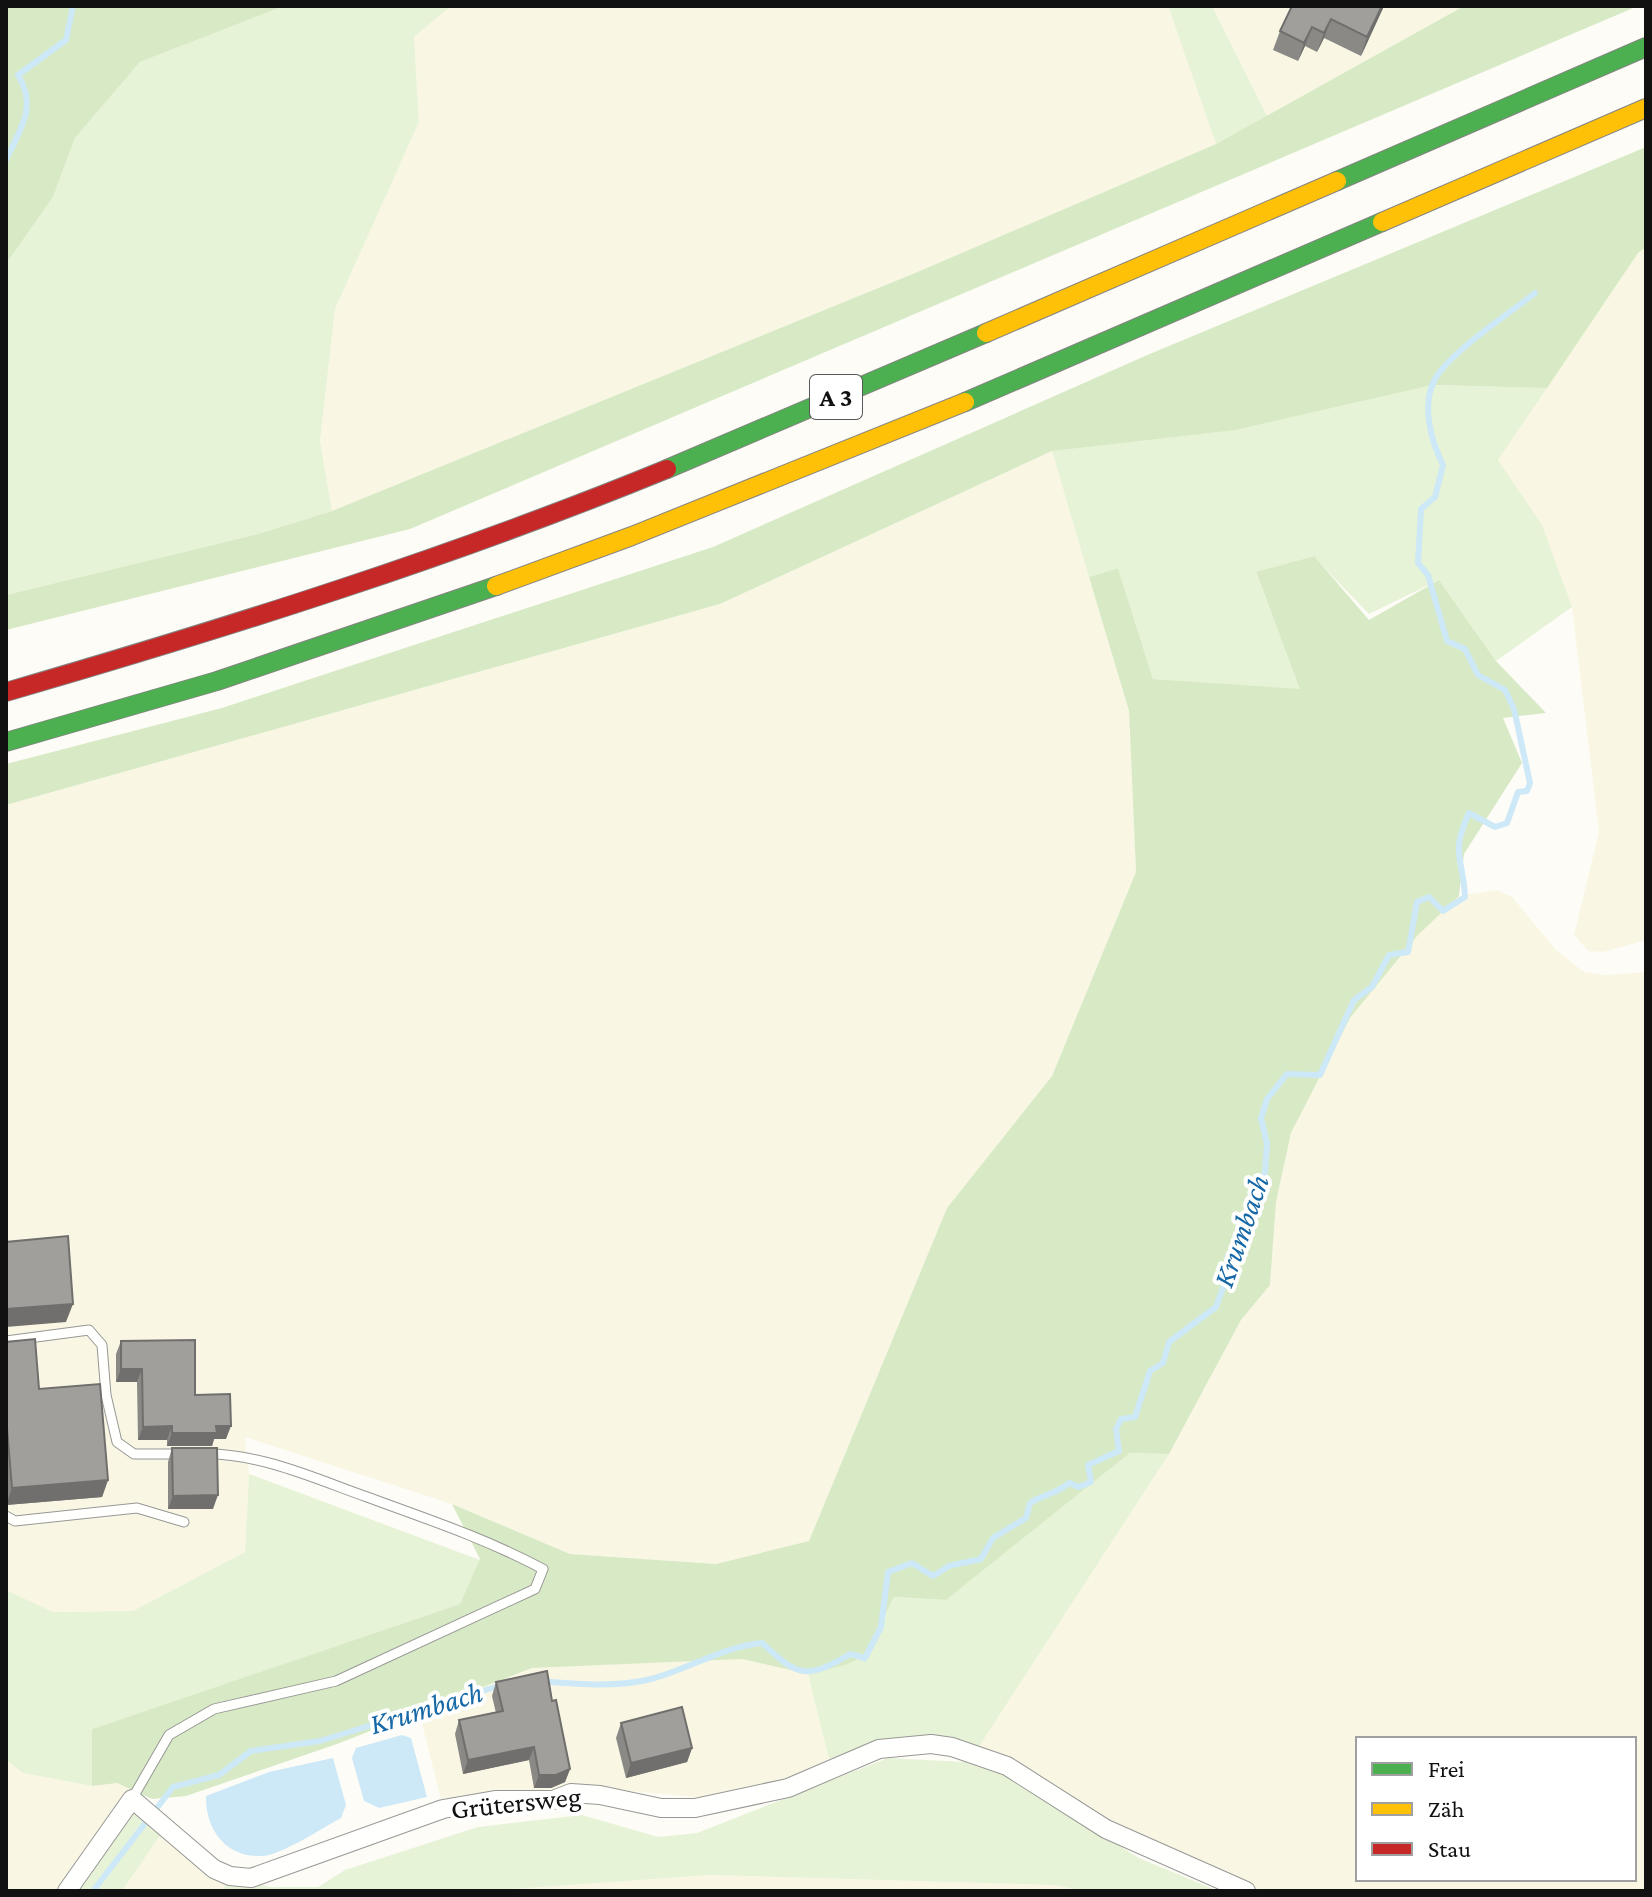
<svg xmlns="http://www.w3.org/2000/svg" width="1652" height="1897" viewBox="0 0 1652 1897" font-family="'Crimson Pro',serif">
<style>
.farmland{fill:#f9f7e4;fill-rule:evenodd}
.green{fill:#e7f3d7}
.forest{fill:#d8eac5}
.water{fill:#cde8f7}
.lines{fill:none;stroke-linecap:round;stroke-linejoin:round}
.stream{stroke:#cde8f7;stroke-width:6}
.lane-casing{stroke:#979795;stroke-width:11}
.street-casing{stroke:#979795;stroke-width:20}
.fast-casing{stroke:#858482;stroke-width:20}
.slow-casing{stroke:#858482;stroke-width:20}
.jam-casing{stroke:#858482;stroke-width:20}
.lane{stroke:#fffffe;stroke-width:9}
.street{stroke:#fffffe;stroke-width:18}
.fast{stroke:#4caf50;stroke-width:18}
.slow{stroke:#ffc107;stroke-width:18}
.jam{stroke:#c62828;stroke-width:18}
.wall{fill:#8a8986}
.shaded-wall{fill:#716f6d}
.building{fill:#a19f9c;stroke:#716f6d;stroke-width:2}
.labels{text-anchor:middle;stroke-width:8;stroke-linejoin:round;paint-order:stroke}
.shield{fill:#fff;stroke:#585858;stroke-width:2}
.shield-label{font-size:26px;font-weight:bold;fill:#111}
.street-label{font-size:28px;fill:#111;stroke:#fff}
.water-label{font-size:30px;font-style:italic;fill:#1768a6;stroke:#fff}
</style>
<rect width="100%" height="100%" fill="#fdfcf7"/>
<g class="farmland">
<path d="M451,6H1168L1216,144L915,273L332,511L320,441L335,309L419,122L414,37Z"/>
<path d="M1212,6H1464L1267,116Z"/>
<path d="M1646,247V940L1603,952L1588,951L1574,935L1599,832L1572,607L1498,459L1638,253Z"/>
<path d="M1052,451L1129,711L1136,872L1052,1076L947,1208L809,1541L716,1564L570,1554L452,1504L245,1437L249,1474L245,1552L133,1611L53,1612L6,1590V805L720,604Z"/>
<path d="M1497,890L1512,897L1556,950L1584,972L1606,975L1646,972V1891H1262L1164,1851L1105,1821L978,1748L1169,1454L1241,1320L1270,1285L1276,1202L1291,1133L1350,1018L1418,935L1459,896ZM1358,1739H1634V1879H1358Z"/>
<path d="M742,1658L808,1674L829,1759L789,1785L728,1800L573,1786L442,1803L419,1712L532,1668Z"/>
<path d="M6,1760L23,1773L92,1786L116,1783L135,1789L64,1891H6Z"/>
<path d="M165,1828L230,1879L222,1891H122Z"/>
<path d="M710,1875L1054,1885L1084,1891H487Z"/>
</g>
<g class="green">
<path d="M284,6H451L414,37L419,122L335,309L320,441L332,511L258,534L6,595V264L53,197L75,138L140,62Z"/>
<path d="M1168,6H1212L1267,116L1216,144Z"/>
<path d="M1427,385L1547,388L1498,460L1542,525L1572,607L1496,661L1439,580L1369,614L1313,556L1256,573L1301,690L1153,679L1118,568L1089,577L1052,451L1113,443Z"/>
<path d="M1130,1453L1169,1454L978,1748L878,1742L829,1759L808,1674L863,1657L894,1597L946,1600Z"/>
<path d="M249,1474L480,1560L460,1604L92,1729V1786L23,1773L6,1760V1590L53,1612L133,1611L245,1552Z"/>
<path d="M888,1758L964,1762L1006,1776L1139,1858L1218,1891H1084L1054,1885L710,1875L487,1891H222L230,1879L271,1887H318L345,1870L478,1827L582,1815L658,1837L697,1833Z"/>
<path d="M140,1810L165,1828L122,1891H70L124,1816Z"/>
</g>
<g class="forest">
<path d="M6,6H284L140,62L75,138L53,197L6,264Z"/>
<path d="M1464,6H1638L410,529L6,630V595L258,534L332,511L915,273L1216,144Z"/>
<path d="M1646,147V247L1638,253L1547,388L1432,385L1235,430L1052,451L720,604L6,805V764L222,708L713,547L1145,356Z"/>
<path d="M1314,556L1369,620L1439,580L1496,661L1546,713L1503,718L1522,763L1464,854L1459,896L1418,935L1350,1018L1291,1133L1276,1202L1270,1285L1241,1320L1169,1454L1130,1453L946,1600L894,1597L863,1657L845,1665L808,1674L742,1659L532,1668L337,1744L186,1796L152,1799L117,1783L92,1786V1729L460,1604L480,1559L452,1504L570,1554L716,1564L809,1541L947,1208L1052,1076L1136,872L1129,711L1089,577L1118,568L1153,679L1300,689L1256,572Z"/>
</g>
<g class="water">
<path d="M402,1735L411,1738L427,1797L379,1808L364,1801L352,1758L356,1748Z"/>
<path d="M333,1758L346,1805L341,1818C324,1827 280,1856 262,1856C226,1858 205,1829 206,1796L269,1772Z"/>
</g>
<g class="lines">
<g class="stream">
<path d="M6,160C20,129 38,107 18,75L66,40L73,6"/>
<path d="M540,1681C576,1684 616,1688 651,1679C689,1669 722,1647 762,1643C798,1677 807,1680 850,1654L865,1658L881,1627L888,1572L912,1563L933,1576L949,1566L981,1559L993,1538L1026,1518L1030,1503C1043,1494 1057,1494 1069,1483L1079,1487L1091,1482L1088,1465L1119,1451L1116,1429L1121,1419L1135,1417L1150,1371L1163,1363L1169,1342L1216,1307L1224,1285L1228,1255L1243,1236L1265,1172L1267,1144L1261,1118L1267,1099L1287,1074L1320,1075L1354,1000L1372,987L1389,955L1408,952L1417,902L1429,897L1443,911L1465,897C1463,857 1450,854 1469,813L1495,827L1507,823L1518,792L1527,791L1530,783L1514,709L1505,690L1478,675L1465,649L1447,641L1428,575L1418,563L1421,509L1435,497L1443,465C1431,441 1421,405 1435,379C1449,353 1510,313 1535,293"/>
<path d="M93,1891L173,1787L219,1775L251,1751L320,1741L502,1685"/>
</g>
<g class="lane-casing">
<g id="lane">
<path d="M6,1341L89,1330L102,1345L106,1395L117,1442L134,1454H181"/>
<path d="M6,1516L15,1521L137,1508L184,1522"/>
<path d="M132,1799L169,1735L214,1709L336,1681L535,1589L543,1569C487,1539 427,1519 367,1497C316,1479 262,1454 208,1454"/>
</g>
</g>
<g class="street-casing">
<path id="street" d="M67,1891L132,1799L214,1869L230,1876L251,1878L443,1809L495,1800H553L571,1793L600,1795L661,1808H695L788,1788L879,1749L931,1744L952,1747L1007,1766L1106,1829L1246,1891"/>
</g>
<g class="fast-casing">
<g id="fast">
<path d="M1337,181L1646,47"/>
<path d="M965,402L1382,222"/>
<path d="M667,469L986,333"/>
<path d="M6,742L217,681L496,586"/>
</g>
</g>
<g class="slow-casing">
<g id="slow">
<path d="M1382,222L1646,108"/>
<path d="M986,333L1337,181"/>
<path d="M496,586L632,536L965,402"/>
</g>
</g>
<g class="jam-casing">
<path id="jam" d="M6,692C230,627 452,557 667,469"/>
</g>
<use href="#lane" class="lane"/>
<use href="#street" class="street"/>
<use href="#fast" class="fast"/>
<use href="#slow" class="slow"/>
<use href="#jam" class="jam"/>
</g>
<g class="wall">
<path d="M1384,6L1361,56L1324,38L1317,52L1305,46L1298,61L1273,50L1280,31Z"/>
<path d="M121,1341L195,1395L226,1439H214L212,1446H167V1440H138L137,1382H116V1354Z"/>
<path d="M6,1342L39,1389L108,1480L102,1497L6,1505Z"/>
<path d="M172,1448L213,1509H168V1462Z"/>
<path d="M496,1682L552,1701L570,1769L565,1782L551,1788H534L529,1760L463,1774L455,1734L459,1720L496,1713L492,1696Z"/>
<path d="M621,1723L692,1748L687,1762L626,1778L616,1738Z"/>
</g>
<g class="shaded-wall">
<path d="M1382,6H1384L1361,56L1367,37Z"/>
<path d="M1331,19L1324,38L1317,52L1324,33Z"/>
<path d="M1312,27L1305,46L1298,61L1304,43Z"/>
<path d="M73,1304L66,1322L6,1327V1309Z"/>
<path d="M121,1369H142L137,1382H116Z"/>
<path d="M172,1426L167,1440H138L143,1427Z"/>
<path d="M216,1426H231L226,1439H214L212,1446H167L172,1433Z"/>
<path d="M108,1480L102,1497L6,1505L12,1488Z"/>
<path d="M218,1495L213,1509H168L173,1496Z"/>
<path d="M534,1747L529,1760L463,1774L468,1760Z"/>
<path d="M692,1748L687,1762L626,1778L631,1763Z"/>
<path d="M570,1769L565,1782L551,1788H534L539,1775Z"/>
</g>
<g class="building">
<path d="M1292,6H1382L1367,37L1331,19L1324,33L1312,27L1304,43L1280,31Z"/>
<path d="M68,1236L73,1304L6,1309V1242Z"/>
<path d="M35,1339L39,1389L100,1384L108,1480L12,1488L6,1416V1342Z"/>
<path d="M195,1340V1395L230,1394L231,1426H216L217,1433H172V1426L143,1427L142,1369H121V1341Z"/>
<path d="M172,1448H217L218,1495L173,1496Z"/>
<path d="M547,1671L552,1701L556,1700L570,1769L556,1775H539L534,1747L468,1760L459,1720L503,1711L496,1682Z"/>
<path d="M682,1707L692,1748L631,1763L621,1723Z"/>
</g>
<g class="labels">
<rect class="shield" x="810" y="375" width="52" height="44" rx="6"/>
<g class="shield-label">
<text x="836" y="406">A 3</text>
</g>
<g class="street-label">
<text transform="translate(516 1802) rotate(-6)" y="10">Grütersweg</text>
</g>
<g class="water-label">
<text transform="translate(1241 1231) rotate(-71)" y="10">Krumbach</text>
<text transform="translate(426 1708) rotate(-17)" y="10">Krumbach</text>
</g>
</g>
<rect width="1652" height="1897" fill="none" stroke="#111111" stroke-width="16"/>
<rect x="1356" y="1737" width="280" height="144" fill="#ffffff" stroke="#a0a0a0" stroke-width="2"/>
<rect x="1372" y="1763" width="40" height="12" fill="#4caf50" stroke="#a0a0a0" stroke-width="2"/>
<text x="1428" y="1777" font-size="24" fill="#111111">Frei</text>
<rect x="1372" y="1803" width="40" height="12" fill="#ffc107" stroke="#a0a0a0" stroke-width="2"/>
<text x="1428" y="1817" font-size="24" fill="#111111">Zäh</text>
<rect x="1372" y="1843" width="40" height="12" fill="#c62828" stroke="#a0a0a0" stroke-width="2"/>
<text x="1428" y="1857" font-size="24" fill="#111111">Stau</text>
</svg>
